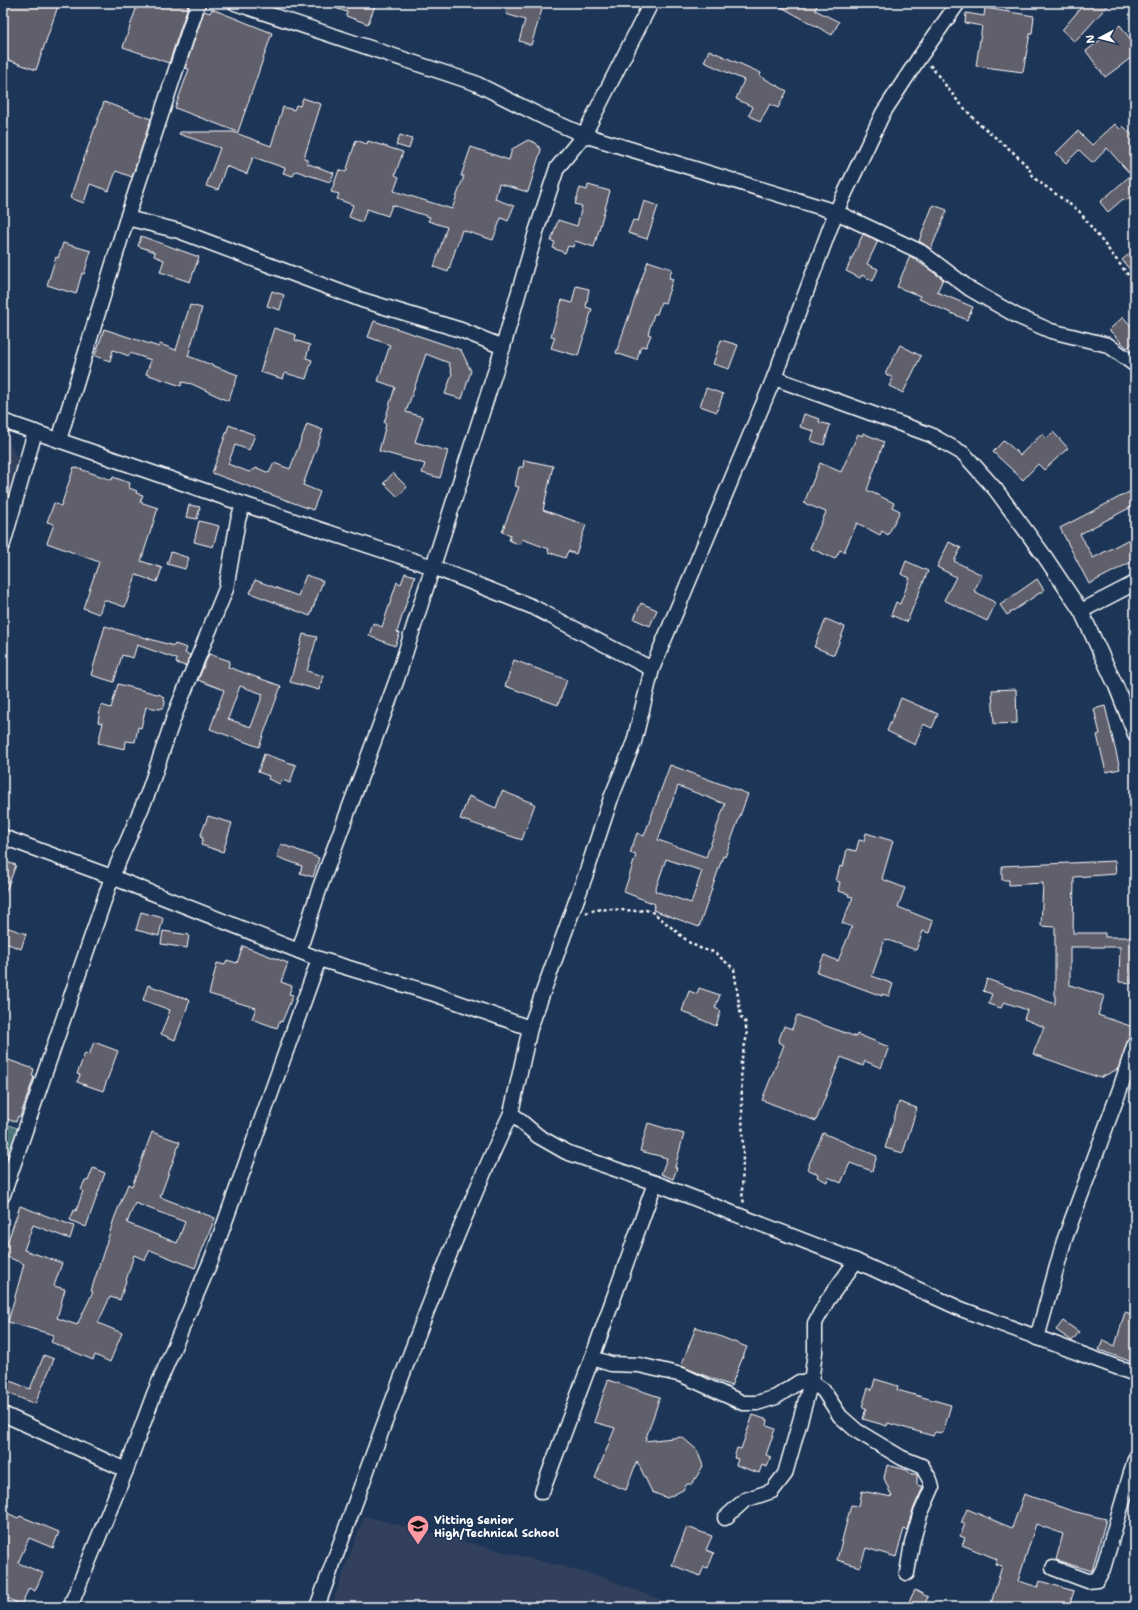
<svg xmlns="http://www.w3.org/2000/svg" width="1138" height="1610" viewBox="0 0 1138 1610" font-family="'Shantell Sans',sans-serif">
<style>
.built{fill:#31415d}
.grass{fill:url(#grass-tufts);stroke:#a6babc}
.building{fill:#615e6c;stroke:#fff;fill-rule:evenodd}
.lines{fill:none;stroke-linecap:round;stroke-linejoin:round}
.street-casing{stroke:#fff;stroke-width:17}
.path{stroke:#fff;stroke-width:2.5;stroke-dasharray:3 3;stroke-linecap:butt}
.street{stroke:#1d3557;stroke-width:14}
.labels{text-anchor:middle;stroke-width:3;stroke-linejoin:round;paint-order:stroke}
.poi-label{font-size:11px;font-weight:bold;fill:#fff;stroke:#1d3557;text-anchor:start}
</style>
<defs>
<pattern id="grass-tufts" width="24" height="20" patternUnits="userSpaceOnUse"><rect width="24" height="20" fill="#4c7478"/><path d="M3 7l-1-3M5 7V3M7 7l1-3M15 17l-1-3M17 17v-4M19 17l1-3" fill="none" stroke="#4c5c5e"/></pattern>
</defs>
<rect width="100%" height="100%" fill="#1d3557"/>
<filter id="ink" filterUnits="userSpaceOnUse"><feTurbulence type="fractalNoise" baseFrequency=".025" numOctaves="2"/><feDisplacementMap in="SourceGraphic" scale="8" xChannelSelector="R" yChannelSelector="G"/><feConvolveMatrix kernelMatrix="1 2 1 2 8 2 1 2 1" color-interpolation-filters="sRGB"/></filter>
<g filter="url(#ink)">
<g class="built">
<path d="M3,436L6,437L21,465L3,526Z"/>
<path d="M364,1516L603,1577L678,1607H331Z"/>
</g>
<path class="grass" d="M3,1123L20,1129L3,1177Z"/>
<g class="building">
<path d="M3,3H59L36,70L3,58Z"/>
<path d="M138,3H180L188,6L169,63L123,47Z"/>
<path d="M326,3H376L368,24L346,16L347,12L326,5Z"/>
<path d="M509,3H544L531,45L519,41L525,20L506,14Z"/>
<path d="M774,3H818L815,10L839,22L832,35Z"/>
<path d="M1085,3H1110L1075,42L1062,30Z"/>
<path d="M985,8L1034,16L1032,34H1030L1023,72L976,66L982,26L965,23L966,13L984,16Z"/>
<path d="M212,9L272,33L238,132L175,108L189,69L185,68L204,11L210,13Z"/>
<path d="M1120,25L1135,46V55L1105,77L1086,51Z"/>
<path d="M709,50L761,73L760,76L787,91L778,108L770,104L760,122L749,115L753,107L736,99L744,80L704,62Z"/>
<path d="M303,98L321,104L304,158L308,160L306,163L334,173L330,182L296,171L293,176L283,173L285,168L253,157L247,174L226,166L218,190L206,186L220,148L179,134L180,132H233L271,146L283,107L294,110L296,105L300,106Z"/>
<path d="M104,102L151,119L132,177L116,171L109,191L90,184L84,203L70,198Z"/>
<path d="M1115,124L1120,129L1123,126L1135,138V193L1125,201L1123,199L1108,212L1100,202L1131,175L1107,148L1093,163L1079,150L1066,163L1056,153L1078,131L1092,145Z"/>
<path d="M400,135L412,139L409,149L396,145Z"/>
<path d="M356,140L367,144L368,141L403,152L395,175L399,177L394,191L452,209L464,176H461L471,147L509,160L512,149L528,140L536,143L541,150L528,192L499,184L495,199L514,206L508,221L501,218L493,240L462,230L448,272L434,267L447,227L428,221L430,217L392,205L388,216L367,209L362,222L349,217L353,205L337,199L339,194L331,192L339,170L346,172Z"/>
<path d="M588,185L610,191L594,247L575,241L573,247L568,246L565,253L553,248L555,242L551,241L558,220L577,226L582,206L575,204L580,188L587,190Z"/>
<path d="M644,201L658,206L647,239L628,233L633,220L638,221Z"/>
<path d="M933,205L947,210L931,249L919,241Z"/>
<path d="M863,234L878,241L867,264L878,269L873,281L862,275L860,278L846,271Z"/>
<path d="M141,236L199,257L190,282L160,272L164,260L154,256L155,252L138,246Z"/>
<path d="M63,243L91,251L84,274L82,273L76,294L47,285L56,257L58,258Z"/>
<path d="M1135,249V276L1122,260Z"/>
<path d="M910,256L943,279L937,292L973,307L967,320L919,299L920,296L897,287Z"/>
<path d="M648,261L672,269L669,278L673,279L665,303L661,302L657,314H654L648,334L651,335L646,347L641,346L637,360L616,353Z"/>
<path d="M576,286L589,289L586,307L592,309L578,356L551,348L555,337L551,336L562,300L572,303Z"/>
<path d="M272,291L284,295L280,310L267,306Z"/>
<path d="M190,305L202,308L188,356L238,375L228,401L192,384L182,382L181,386L146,374L151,360L130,353L129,356L113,350L110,361L95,356L104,329L159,347L160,344L176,350Z"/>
<path d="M1123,317L1135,330V341L1127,348L1109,330Z"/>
<path d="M374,321L461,350L471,371L462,399L445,394L452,374L449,363L426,354L406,412L423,417L415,442L448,451L440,478L422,473L425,464L379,451L386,424L384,423L395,387L378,381L390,345L368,337Z"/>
<path d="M274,328L296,335L295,340L310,345L306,358L312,360L306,379L285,373L283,379L260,372Z"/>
<path d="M721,340L738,345L729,369L713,364Z"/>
<path d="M900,345L921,356L903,393L889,386L893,378L885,374Z"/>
<path d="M706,388L723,394L717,412L700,406Z"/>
<path d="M804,414L820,419L819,422L830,425L824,445L811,441L814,431L800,427Z"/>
<path d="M307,424L323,430L303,485L320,492L313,510L212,473L229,425L255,435L249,450L235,445L228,464L249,472L257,468L269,473L274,463L290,469Z"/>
<path d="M1053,432L1068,448L1044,470L1038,464L1023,480L993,452L1004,440L1020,455L1042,434L1046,439Z"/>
<path d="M863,433L884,442L867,490L894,503L892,507L900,511L888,535L882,531L880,535L857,523L844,552L840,550L835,559L810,548L826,512L804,503L820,463L841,472L858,434L862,436Z"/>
<path d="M524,460L553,466L543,510L586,525L576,554L568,551L565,558L548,552L549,549L522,539L520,545L509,540L511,535L502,532L519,487L515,486L519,467H523Z"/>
<path d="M74,467L112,480L113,477L130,483L129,488L137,491L136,493L143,495L140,502L158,508L141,561L162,568L157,582L136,575L125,607L104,600L99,614L83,608L99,562L47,543L54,524L47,522L54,503L61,506Z"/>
<path d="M393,473L407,487L398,497L384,483Z"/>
<path d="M1135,489V505L1080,534L1093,558L1135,536V560L1089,584L1060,528Z"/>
<path d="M189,505L200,507L197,519L186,517Z"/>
<path d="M199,521L219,526L213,547L194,542Z"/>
<path d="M949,542L961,548L954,561L982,575L974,591L996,603L987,621L944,600L956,577L937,567Z"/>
<path d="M171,552L189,558L185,569L167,564Z"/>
<path d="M906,561L928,571L907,622L891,615L896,602L900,604L910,578L901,574Z"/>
<path d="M405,573L415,576L397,632L400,633L395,646L369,636L373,623L382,627L397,582L401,584Z"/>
<path d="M306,575L323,581L310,616L250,593L255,580L298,596Z"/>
<path d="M1037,579L1044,590L1007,615L1000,605Z"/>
<path d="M641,603L657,610L650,626L634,619Z"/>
<path d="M826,619L845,627L834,655L814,647Z"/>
<path d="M105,626L174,646L175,644L187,648L185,653L190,655L186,666L176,663L177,659L137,645L133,658L122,655L114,682L91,675Z"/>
<path d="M303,634L317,637L307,671L323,676L319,690L290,682Z"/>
<path d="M209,654L230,661L228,667L281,686L259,747L210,729L224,690L198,680ZM240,686L263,694L251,727L228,719Z"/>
<path d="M514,660L567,680L558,705L505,686Z"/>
<path d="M118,684L161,695L164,698L165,703L164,707L160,709L146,707L141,728L138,727L135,742L126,741L125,749L98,743L103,723L98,722L101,705L111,708Z"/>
<path d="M1016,689L1017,723L994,724L992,690Z"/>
<path d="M901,698L938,714L932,728L923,724L915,745L887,731Z"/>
<path d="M1105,706L1120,769L1106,772L1097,735L1100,734L1094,709Z"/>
<path d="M264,754L296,765L290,783L282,780L280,784L268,779L269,776L258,772Z"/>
<path d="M670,765L748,794L725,857L723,856L699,927L653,910L655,904L624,892L636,855L630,853L637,833L644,836ZM678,786L725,804L706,857L658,840ZM666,859L702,871L691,903L655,891Z"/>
<path d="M502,791L535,804L522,840L460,819L469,796L496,808Z"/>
<path d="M208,816L232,823L223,852L201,845L203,838L200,837Z"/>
<path d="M866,833L893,841L882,879L905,888L898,907L933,921L929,933L923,931L916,950L885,939L872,976L893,984L889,996L882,994V996L817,972L824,955L838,961L852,927L842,923L853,897L848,896L849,894L838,891L840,882L836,881L840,866L843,867L847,849L856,851L859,840L864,841Z"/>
<path d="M281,844L319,858L313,877L300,873L302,866L277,857Z"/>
<path d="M3,861L16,865L4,896L3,895Z"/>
<path d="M1115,861L1116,874L1074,877L1073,933H1105V937H1135L1132,983L1119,982L1120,947H1070V985L1104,996L1098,1015L1133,1027L1118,1069L1100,1078L1033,1054L1044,1027L1024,1019L1027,1010L1004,1002L1001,1008L988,1004L992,994L983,991L987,979L1055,1004V927L1041,926L1043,883L1009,885V880H1002V866Z"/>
<path d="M141,912L163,918L159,936L136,930Z"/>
<path d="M3,926L26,934L21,949L3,942Z"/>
<path d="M163,931L189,935L187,948L161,944Z"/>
<path d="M243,946L288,963L281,982L292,986L289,994L293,995L282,1022L280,1021L277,1028L252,1019L256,1008L209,994L217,963L225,965L227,960L237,963Z"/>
<path d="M148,985L190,1000L175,1040L161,1034L170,1010L143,1000Z"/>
<path d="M699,988L720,995L715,1008L721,1011L716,1026L682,1011L689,991L697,994Z"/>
<path d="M797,1015L856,1037L857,1034L889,1047L881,1068L865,1061L863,1066L841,1057L816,1121L762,1100L784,1045L778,1042L784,1026L792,1029Z"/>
<path d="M94,1042L118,1051L103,1091L77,1082L80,1075L77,1074L85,1053L89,1055Z"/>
<path d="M3,1058L34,1069L32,1076L34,1077L20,1117L18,1116L16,1122L3,1118Z"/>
<path d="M899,1102L917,1108L903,1153L885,1148Z"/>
<path d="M648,1123L684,1134L675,1167L677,1168L673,1179L661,1174L667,1158L640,1151Z"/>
<path d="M152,1132L180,1142L160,1197L215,1218L195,1268L150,1250L145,1260L134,1255L120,1300L110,1297L98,1323L122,1333L110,1362L95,1355L93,1360L51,1342L54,1335L8,1322L24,1264L3,1255L20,1206L74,1226L70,1239L33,1225L24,1250L62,1263L54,1286L65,1289L57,1318L77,1325L93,1292L91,1291L114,1219L128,1184L132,1186ZM135,1203L185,1222L177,1243L127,1223Z"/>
<path d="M823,1133L877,1156L872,1171L850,1163L841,1183L828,1177L827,1182L817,1177L818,1174L807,1169Z"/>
<path d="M93,1168L105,1173L86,1227L70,1220L74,1210L76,1211L83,1191L81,1190L85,1180L88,1181Z"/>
<path d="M1125,1312L1135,1315V1363L1099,1350L1103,1340L1115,1346Z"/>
<path d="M1063,1321L1079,1332L1072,1341L1056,1330Z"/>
<path d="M696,1327L747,1347L731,1386L681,1366Z"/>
<path d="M44,1355L54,1359L35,1404L3,1391V1378L30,1389Z"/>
<path d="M875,1379L898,1386L897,1390L951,1405L943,1433L935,1432L933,1436L888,1423L887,1426L863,1419L866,1408L862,1407L868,1388L872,1390Z"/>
<path d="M608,1380L660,1397L645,1441L682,1437L697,1450L703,1466L692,1484H687L683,1490L667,1498L652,1492L637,1461L626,1490L595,1478L615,1428L594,1422Z"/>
<path d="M753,1415L768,1420L767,1426L775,1429L766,1455L771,1457L767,1467L762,1465L759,1473L736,1465L738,1459L734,1458L737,1448L741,1449Z"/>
<path d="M887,1465L907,1470L911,1474H917V1485L923,1487L912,1512L907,1530L904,1529L896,1557L866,1548L860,1567L837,1560L851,1505L859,1506L862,1491L892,1497L884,1478Z"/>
<path d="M1024,1494L1072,1511L1106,1519L1092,1571L1056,1560L1063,1534L1036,1524L1018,1581L1038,1587L1040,1581L1074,1591L1069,1607H990L1002,1566L995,1564L997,1559L962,1545L965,1538L960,1536L965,1524L961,1523L967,1509L1012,1528Z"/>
<path d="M3,1511L18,1518L20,1516L59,1532L53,1548L29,1538L18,1563L43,1573L35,1591L29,1588L21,1605L3,1596Z"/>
<path d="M687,1527L712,1536L706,1550L714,1553L708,1568L704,1567L700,1576L672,1565Z"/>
<path d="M915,1590L928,1597L923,1607H906Z"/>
</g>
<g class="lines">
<g class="street-casing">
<g id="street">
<path d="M235,3L475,83L545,118L584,135L557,168L536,232L503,347L397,679L320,887L299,951"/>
<path d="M651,3L584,135L836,212L921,252L970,289L1017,316L1051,331L1108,345L1135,365"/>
<path d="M127,218L179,231L362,300L461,330L503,347"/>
<path d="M774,378L931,435L964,454L996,490L1045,557L1081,611L1116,686L1135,734"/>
<path d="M3,421L243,504L433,567L533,607L652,669L634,742L611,798L587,871L530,1028"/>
<path d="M59,440L127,218L198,3"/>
<path d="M3,544L35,432"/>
<path d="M1081,611L1135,583"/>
<path d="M652,669L774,378L836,212L883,113L919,58L958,3"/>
<path d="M3,837L112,877L319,959L431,993L530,1028L511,1113L538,1136L566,1152L655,1183L856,1261L961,1309L1135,1374"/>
<path d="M3,1195L112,877L148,793L175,714L226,589L238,520L243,504"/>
<path d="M856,1261L827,1301L815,1323V1352L811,1382L823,1390L840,1416L857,1431L902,1458L922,1466L930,1480L932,1488L920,1515L912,1543L907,1573"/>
<path d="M1037,1338L1064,1241L1120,1089L1135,1043"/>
<path d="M592,1358L655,1183"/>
<path d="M3,1414L126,1470"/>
<path d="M542,1492L592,1358L611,1364L639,1365L682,1375L743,1403H757L776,1397L799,1382H811L785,1474L772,1491L745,1500L725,1518"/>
<path d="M1053,1568L1088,1581L1097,1580L1103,1569L1135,1459"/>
<path d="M70,1607L126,1470L154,1394L212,1258L319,959"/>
<path d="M317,1607C378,1442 436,1273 511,1113"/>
</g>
</g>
<g class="path">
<path d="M930,65L957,100L977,122L1014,153L1028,167L1034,178L1079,211L1132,280"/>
<path d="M586,913L595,910L609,909L636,911L646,910L654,913L690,943L702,949L714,952L734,969L741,1017L745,1020L747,1035L741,1062L743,1154L742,1193L744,1204"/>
</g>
<use href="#street" class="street"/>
</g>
</g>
<defs>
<g id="school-pin" transform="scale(1.15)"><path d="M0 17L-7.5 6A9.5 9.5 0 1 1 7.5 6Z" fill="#ff9aa2" stroke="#1d3557"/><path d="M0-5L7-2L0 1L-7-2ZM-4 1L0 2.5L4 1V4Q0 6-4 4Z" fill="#111"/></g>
</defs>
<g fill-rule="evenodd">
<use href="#school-pin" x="418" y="1526"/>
</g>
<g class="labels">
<g class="poi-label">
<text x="434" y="1524">Vitting Senior<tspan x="434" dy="13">High/Technical School</tspan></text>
</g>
</g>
<rect width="1138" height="1610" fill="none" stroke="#1d3557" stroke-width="16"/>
<rect x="8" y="8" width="1122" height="1594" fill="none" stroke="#fff" stroke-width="1.5" filter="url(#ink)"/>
<g transform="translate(1100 38) rotate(263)" stroke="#1d3557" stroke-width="3" paint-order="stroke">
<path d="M0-3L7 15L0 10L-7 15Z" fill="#ffffff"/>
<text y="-6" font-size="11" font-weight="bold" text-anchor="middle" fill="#ffffff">N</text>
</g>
</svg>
